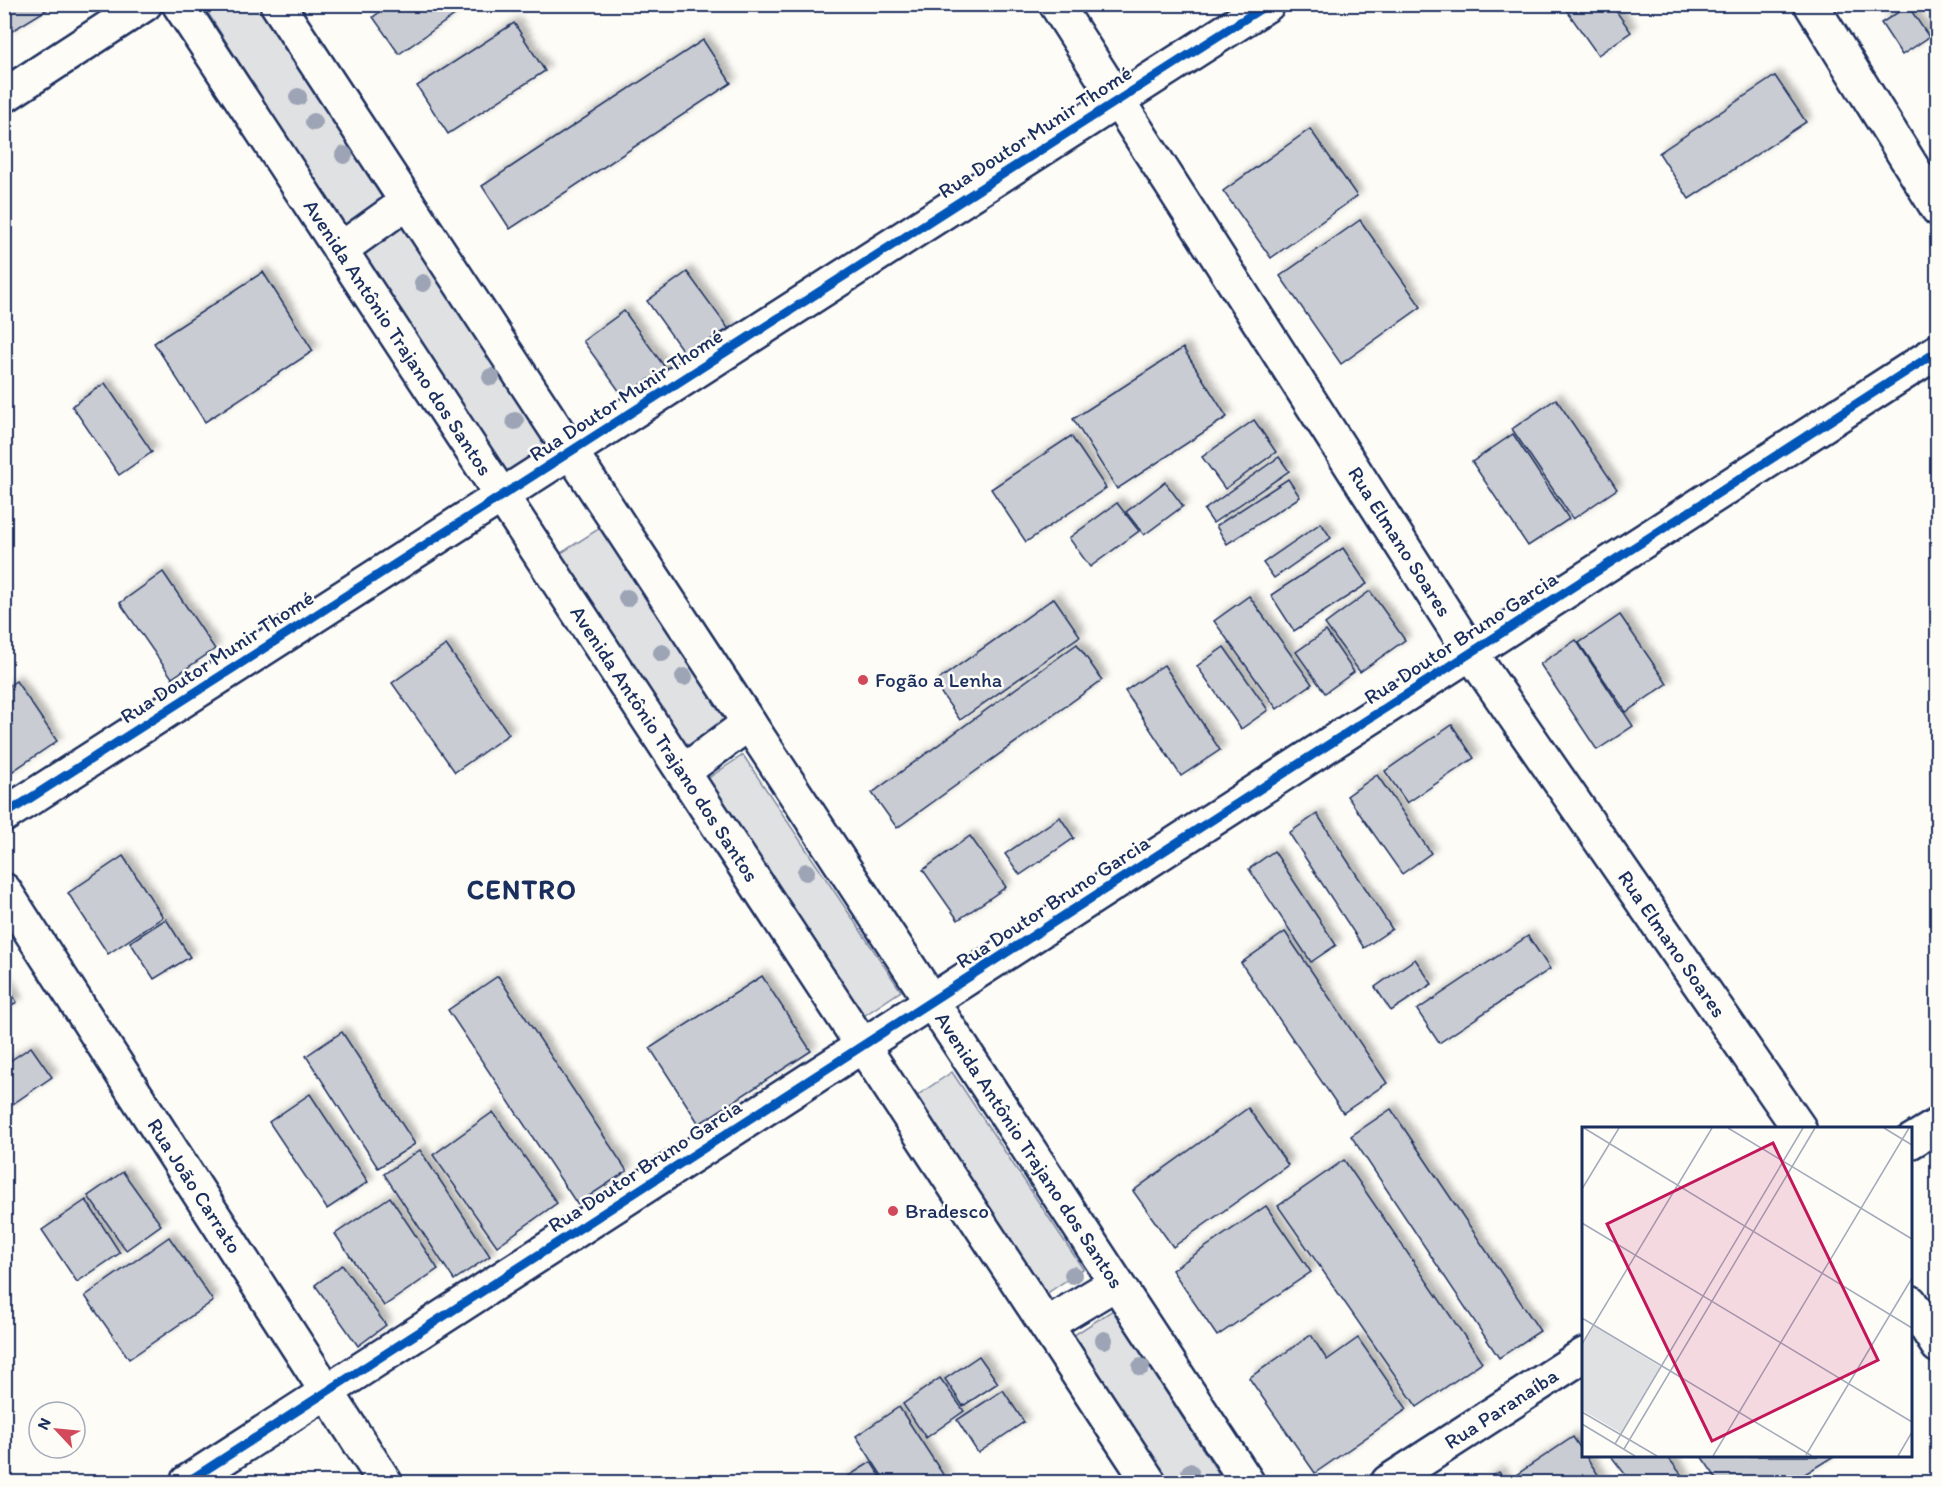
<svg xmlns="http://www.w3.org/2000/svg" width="1942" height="1487" viewBox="0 0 1942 1487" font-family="Itim,sans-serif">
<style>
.green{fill:#e0e1e3;stroke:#7e88a0;stroke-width:1.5}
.building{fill:#c9ccd3;stroke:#1b2f5e;stroke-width:1.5;filter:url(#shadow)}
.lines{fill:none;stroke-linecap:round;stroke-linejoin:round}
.street-casing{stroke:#1b2f5e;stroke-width:38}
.secondary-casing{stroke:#1b2f5e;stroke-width:38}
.street{stroke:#fdfcf7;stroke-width:33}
.secondary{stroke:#fdfcf7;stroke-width:33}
.cycleway-casing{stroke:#fdfcf7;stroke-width:13}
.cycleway{stroke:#0057b8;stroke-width:9}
.tree{fill:#9ca4b5}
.poi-dot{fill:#d1495b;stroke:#fdfcf7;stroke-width:2}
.labels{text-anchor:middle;stroke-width:5;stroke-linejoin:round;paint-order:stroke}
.street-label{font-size:21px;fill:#1b2f5e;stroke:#fdfcf7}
.poi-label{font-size:21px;fill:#1b2f5e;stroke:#fdfcf7;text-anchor:start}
.district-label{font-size:27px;font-weight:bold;letter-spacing:1.5px;fill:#1b2f5e;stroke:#fdfcf7}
.inset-road{fill:none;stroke:#a3aaba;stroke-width:1.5}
.view{fill:#c2185b;fill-opacity:0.15;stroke:#c2185b;stroke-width:3}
.inset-edge{fill:none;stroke:#1b2f5e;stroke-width:3}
</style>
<defs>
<filter id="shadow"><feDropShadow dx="5.5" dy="-5.5" stdDeviation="3" flood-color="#0004"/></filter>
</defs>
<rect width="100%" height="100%" fill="#fdfcf7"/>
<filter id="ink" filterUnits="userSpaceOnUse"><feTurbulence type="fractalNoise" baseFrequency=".0167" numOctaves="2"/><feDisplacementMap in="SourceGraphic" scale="12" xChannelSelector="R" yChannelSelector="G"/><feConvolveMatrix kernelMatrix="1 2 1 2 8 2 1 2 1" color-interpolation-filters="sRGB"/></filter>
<g filter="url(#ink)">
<g class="green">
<path d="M203,5H261L384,201L342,227Z"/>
<path d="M398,220L548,445L505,474L355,249Z"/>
<path d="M603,526L729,724L684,753L558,555Z"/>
<path d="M743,755L901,991L856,1021L698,785Z"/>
<path d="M952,1072L1083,1269L1040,1298L909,1101Z"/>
<path d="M1113,1310L1224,1482H1168L1074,1335Z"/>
</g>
<g class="building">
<path d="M4,4H56L4,36Z"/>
<path d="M391,4H464L466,7L399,54L373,17Z"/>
<path d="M1562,4H1611L1631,32L1598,55Z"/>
<path d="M1908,6L1929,37L1902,55L1881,23Z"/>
<path d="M514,23L545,71L448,134L417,86Z"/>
<path d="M703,40L731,83L510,229L482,186Z"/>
<path d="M1775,76L1806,122L1689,199L1659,153Z"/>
<path d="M1310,129L1357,196L1271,258L1223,191Z"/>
<path d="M1360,220L1421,307L1341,364L1280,276Z"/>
<path d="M263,272L313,351L205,422L154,343Z"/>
<path d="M687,272L736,339L695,368L647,301Z"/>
<path d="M624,311L669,373L628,403L583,341Z"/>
<path d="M1183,348L1227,417L1117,489L1073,419Z"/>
<path d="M105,383L152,452L119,475L72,406Z"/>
<path d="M1556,399L1617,489L1573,519L1512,429Z"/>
<path d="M1254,420L1276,452L1225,489L1202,457Z"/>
<path d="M1513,434L1569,519L1528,546L1472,462Z"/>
<path d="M1071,436L1106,488L1026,542L991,489Z"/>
<path d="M1279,457L1289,471L1213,523L1204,510Z"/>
<path d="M1288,479L1300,497L1227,544L1216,526Z"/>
<path d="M1165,482L1183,506L1144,535L1126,512Z"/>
<path d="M1117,503L1139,531L1090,567L1069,538Z"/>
<path d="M1321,523L1331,538L1274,578L1263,563Z"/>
<path d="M1343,548L1367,584L1294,631L1271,595Z"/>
<path d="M163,572L215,649L172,678L120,603Z"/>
<path d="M1370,591L1405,640L1360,672L1325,624Z"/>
<path d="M1249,596L1312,684L1277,709L1214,621Z"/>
<path d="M1054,598L1080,636L960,720L934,683Z"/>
<path d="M1620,615L1667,684L1626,712L1579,643Z"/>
<path d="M1326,631L1354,672L1325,693L1296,652Z"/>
<path d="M1576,640L1633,726L1597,750L1540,664Z"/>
<path d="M1077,644L1102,680L897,828L872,793Z"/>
<path d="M446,645L509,734L455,772L392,683Z"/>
<path d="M1224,647L1268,710L1241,729L1197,666Z"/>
<path d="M1164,665L1220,750L1181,776L1125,691Z"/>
<path d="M16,681L57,741L4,777V689Z"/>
<path d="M1452,725L1474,758L1407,803L1385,771Z"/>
<path d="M1377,775L1431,853L1402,874L1347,796Z"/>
<path d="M1317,814L1392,929L1364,948L1289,833Z"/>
<path d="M1060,817L1074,838L1020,875L1005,854Z"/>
<path d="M970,836L1006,887L958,920L923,870Z"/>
<path d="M1274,851L1336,945L1311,962L1249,869Z"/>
<path d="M123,856L163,917L108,954L68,893Z"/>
<path d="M166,919L190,957L154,979L130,942Z"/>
<path d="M1285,932L1387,1083L1343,1113L1241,963Z"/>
<path d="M1528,936L1550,969L1439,1043L1417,1010Z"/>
<path d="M1415,959L1432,984L1391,1011L1375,987Z"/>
<path d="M498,976L627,1171L577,1204L448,1010Z"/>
<path d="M762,976L811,1051L699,1124L650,1048Z"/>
<path d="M4,982L17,1002L4,1010Z"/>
<path d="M342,1032L415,1144L378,1168L306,1056Z"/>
<path d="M31,1047L52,1077L4,1110V1065Z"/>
<path d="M310,1094L368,1182L327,1209L269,1122Z"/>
<path d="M1248,1108L1288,1165L1173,1247L1133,1191Z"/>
<path d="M1391,1109L1540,1331L1499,1358L1351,1136Z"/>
<path d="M493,1112L557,1203L497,1246L433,1155Z"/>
<path d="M420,1150L490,1256L454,1280L384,1174Z"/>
<path d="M1344,1160L1482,1362L1417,1407L1278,1206Z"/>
<path d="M123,1172L161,1225L126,1250L88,1196Z"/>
<path d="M390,1197L438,1269L384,1306L335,1234Z"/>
<path d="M86,1200L120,1253L77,1282L42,1230Z"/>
<path d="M1266,1206L1311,1272L1217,1336L1172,1270Z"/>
<path d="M169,1237L213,1301L129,1359L85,1296Z"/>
<path d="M342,1265L386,1325L358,1346L315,1285Z"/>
<path d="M1311,1335L1327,1360L1358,1338L1407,1409L1315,1473L1249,1378Z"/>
<path d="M979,1356L998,1383L963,1406L945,1379Z"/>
<path d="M940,1378L964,1411L926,1438L903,1404Z"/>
<path d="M1003,1390L1024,1422L978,1453L957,1420Z"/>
<path d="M899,1407L946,1479L941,1482H886L856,1436Z"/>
<path d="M1573,1437L1603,1482H1522L1516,1475Z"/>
<path d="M1611,1456H1667L1687,1482H1631Z"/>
<path d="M1701,1456H1834L1792,1482H1719Z"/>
<path d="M871,1462L884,1482H839Z"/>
<path d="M1499,1472L1506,1482H1484Z"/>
</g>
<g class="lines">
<g class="street-casing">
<g id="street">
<path id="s1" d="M1056,4L1471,653L1799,1128"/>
<path d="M1811,4L1938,209"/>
<path d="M4,96L145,4"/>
<path d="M4,815L1268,4"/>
<path id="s2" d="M4,890L385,1482"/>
<path d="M1910,1142L1938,1125"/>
<path d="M1910,1302L1938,1346"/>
<path d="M187,1482L1938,351"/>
<path id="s3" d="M1388,1482L1584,1355"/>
</g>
</g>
<g class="secondary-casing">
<g id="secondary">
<path id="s4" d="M179,4L1149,1482"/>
<path id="s5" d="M277,4L1247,1482"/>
<path d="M340,250L407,202"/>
<path d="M683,772L749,723"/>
<path d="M1046,1325L1116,1283"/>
</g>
</g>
<use href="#street" class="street"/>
<use href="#secondary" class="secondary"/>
<g class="cycleway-casing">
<g id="cycleway">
<path d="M4,815L1268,4"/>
<path d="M187,1482L1938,351"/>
</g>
</g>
<use href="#cycleway" class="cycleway"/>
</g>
<g class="tree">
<circle cx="298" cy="97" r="9"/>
<circle cx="314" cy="122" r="9"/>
<circle cx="344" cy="155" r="9"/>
<circle cx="423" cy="283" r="9"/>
<circle cx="491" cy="377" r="9"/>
<circle cx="515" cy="421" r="9"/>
<circle cx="627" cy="598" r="9"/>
<circle cx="662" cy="653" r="9"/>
<circle cx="684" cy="677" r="9"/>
<circle cx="806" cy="872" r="9"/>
<circle cx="1073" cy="1275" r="9"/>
<circle cx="1104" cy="1340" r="9"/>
<circle cx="1141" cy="1367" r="9"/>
<circle cx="1190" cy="1472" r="9"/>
</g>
</g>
<g class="poi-dot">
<circle cx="863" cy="680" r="6"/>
<circle cx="893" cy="1211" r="6"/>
</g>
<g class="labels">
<g class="street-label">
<text transform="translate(1035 132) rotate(-33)" y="7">Rua Doutor Munir Thomé</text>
<text dy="7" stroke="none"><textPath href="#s4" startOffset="399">Avenida Antônio Trajano dos Santos</textPath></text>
<text transform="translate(626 395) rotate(-33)" y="7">Rua Doutor Munir Thomé</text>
<text dy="7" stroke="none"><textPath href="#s1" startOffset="638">Rua Elmano Soares</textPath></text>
<text transform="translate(1461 638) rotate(-33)" y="7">Rua Doutor Bruno Garcia</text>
<text transform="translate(217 657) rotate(-33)" y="7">Rua Doutor Munir Thomé</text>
<text dy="7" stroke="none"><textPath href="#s4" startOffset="885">Avenida Antônio Trajano dos Santos</textPath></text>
<text transform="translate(1053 902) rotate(-33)" y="7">Rua Doutor Bruno Garcia</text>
<text dy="7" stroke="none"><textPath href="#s1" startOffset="1124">Rua Elmano Soares</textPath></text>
<text dy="7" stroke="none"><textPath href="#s5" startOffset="1371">Avenida Antônio Trajano dos Santos</textPath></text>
<text transform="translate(645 1166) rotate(-33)" y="7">Rua Doutor Bruno Garcia</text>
<text dy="7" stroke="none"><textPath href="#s2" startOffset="352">Rua João Carrato</textPath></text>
<text dy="7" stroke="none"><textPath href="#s3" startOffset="135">Rua Paranaíba</textPath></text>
</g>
<g class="poi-label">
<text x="875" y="687">Fogão a Lenha</text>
<text x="905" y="1218">Bradesco</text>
</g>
<g class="district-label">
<text x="522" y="899">CENTRO</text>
</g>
</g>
<g transform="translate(1582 1127)">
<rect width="330" height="330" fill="#fdfcf7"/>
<path d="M12,199L79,240L39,306L0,283V218Z" fill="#e0e1e3"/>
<path class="inset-road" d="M2,1L330,201M146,1L330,112M302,1L330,18M0,62L37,1M0,96L330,295M0,191L230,329M0,217L130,1M0,285L75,329M0,297L53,329M33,317L221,1M42,322L233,1M224,328L330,151M131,329L327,1M316,329L330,305"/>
<path class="view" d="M191,16L296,233L130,314L25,97Z"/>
<rect width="330" height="330" class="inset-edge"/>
</g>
<rect width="1942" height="1487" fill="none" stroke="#fdfcf7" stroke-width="24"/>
<rect x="12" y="12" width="1918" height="1463" fill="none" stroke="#1b2f5e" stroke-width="2" filter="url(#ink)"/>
<g transform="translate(57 1430) rotate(296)"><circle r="28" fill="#fdfcf7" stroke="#a3aaba" stroke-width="1.5"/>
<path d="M0-4.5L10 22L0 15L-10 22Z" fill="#d1495b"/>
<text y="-9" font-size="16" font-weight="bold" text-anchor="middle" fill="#1b2f5e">N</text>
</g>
</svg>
